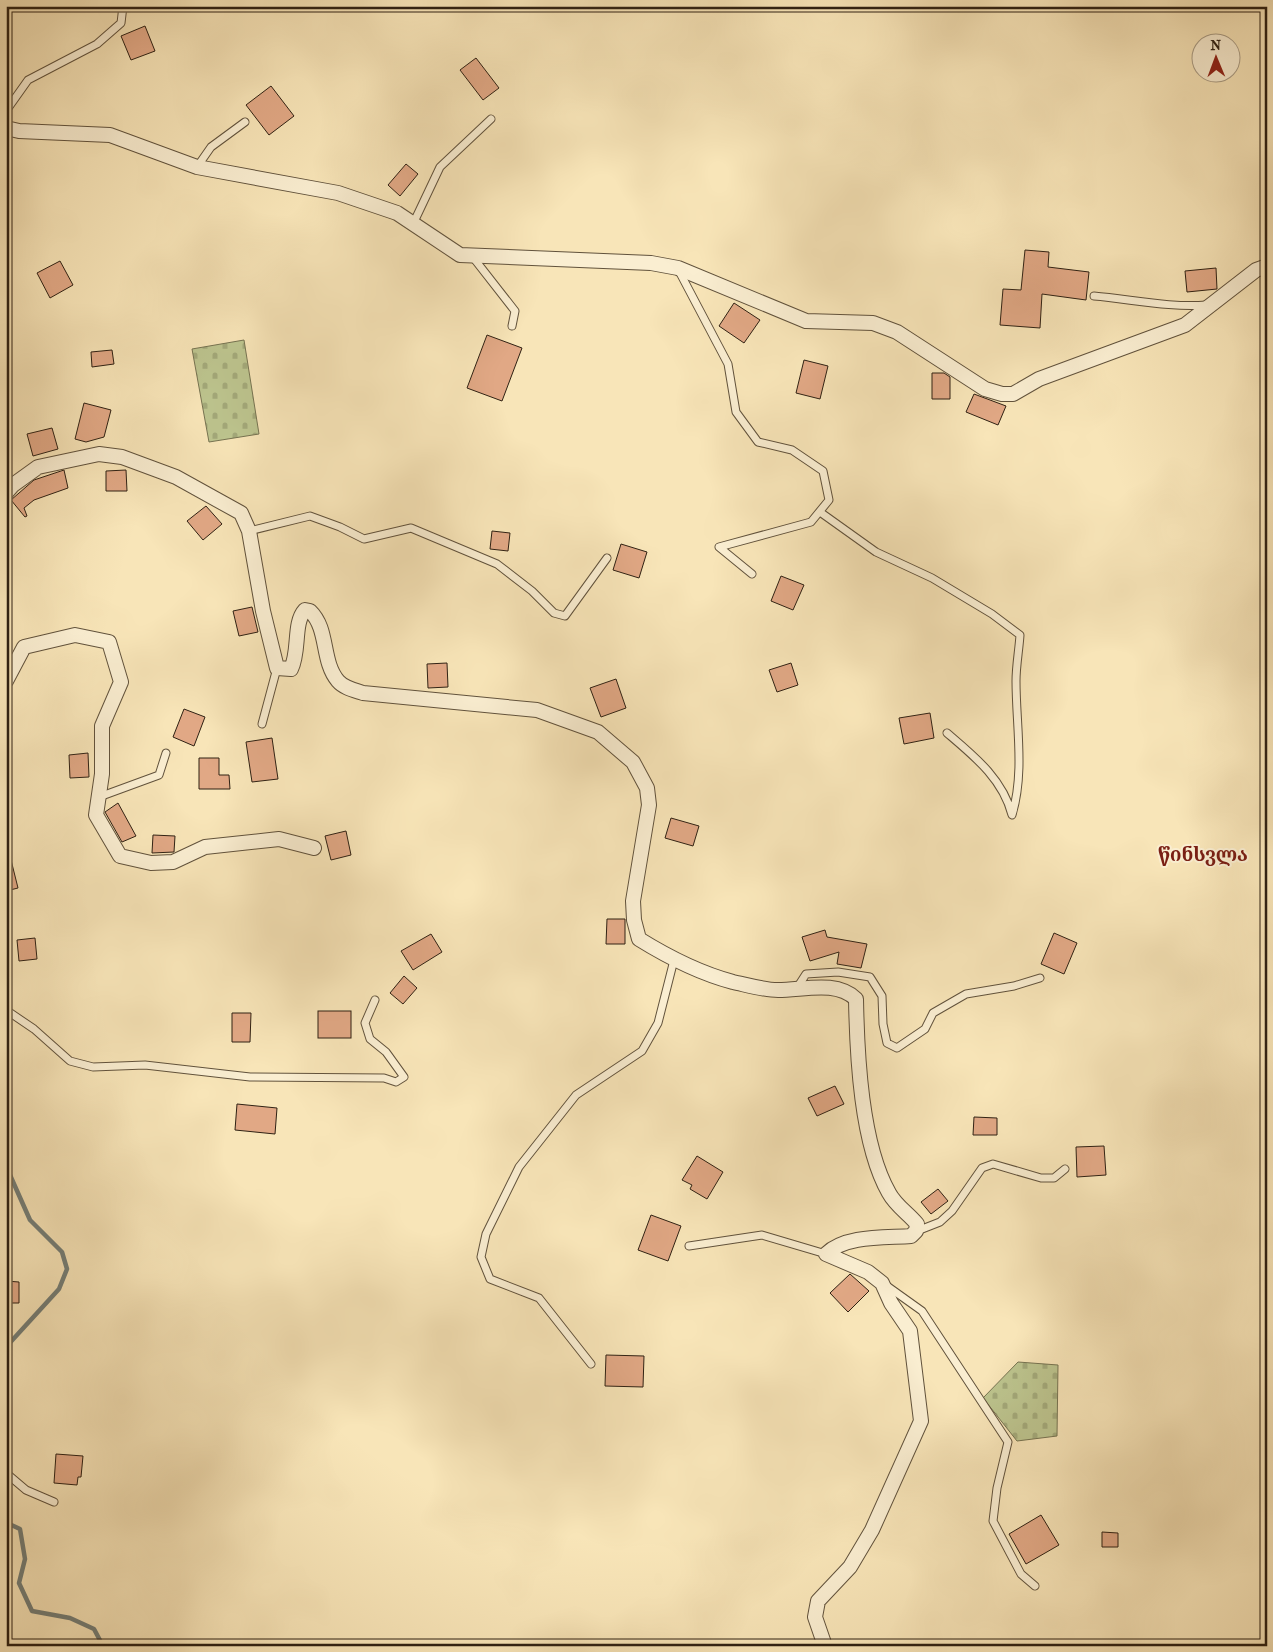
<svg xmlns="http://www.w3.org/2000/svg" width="1273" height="1652" viewBox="0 0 1273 1652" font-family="'IM FELL French Canon','Noto Serif Georgian',serif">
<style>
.cemetery{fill:url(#cemetery-stones);stroke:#767351}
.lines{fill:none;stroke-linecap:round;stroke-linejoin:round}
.stream{stroke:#747e77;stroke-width:4.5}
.building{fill:#e1a885;stroke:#2f2113}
.service-casing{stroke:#61523c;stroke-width:9}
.minor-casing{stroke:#61523c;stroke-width:16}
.service{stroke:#faeed1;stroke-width:7}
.minor{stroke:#faeed1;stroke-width:14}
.labels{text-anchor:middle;stroke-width:4;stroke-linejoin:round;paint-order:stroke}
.quarter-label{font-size:19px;font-weight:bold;fill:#7a1f14;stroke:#faeed1}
</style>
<defs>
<pattern id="cemetery-stones" width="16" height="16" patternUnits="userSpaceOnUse" patternTransform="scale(1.25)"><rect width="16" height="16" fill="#bdc58f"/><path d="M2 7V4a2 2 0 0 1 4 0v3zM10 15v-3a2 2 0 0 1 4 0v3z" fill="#a3a97a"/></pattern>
</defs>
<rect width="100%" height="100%" fill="#f8e5b8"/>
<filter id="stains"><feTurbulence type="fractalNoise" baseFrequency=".004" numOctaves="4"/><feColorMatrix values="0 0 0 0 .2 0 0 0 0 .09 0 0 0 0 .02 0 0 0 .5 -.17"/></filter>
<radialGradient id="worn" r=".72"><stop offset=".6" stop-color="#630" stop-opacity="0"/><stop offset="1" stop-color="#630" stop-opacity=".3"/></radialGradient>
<g class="cemetery">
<path d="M244,340L259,434L209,442L192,349Z"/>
<path d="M1018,1362L1058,1365L1057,1436L1017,1441L983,1398Z"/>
</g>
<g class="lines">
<g class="stream">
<path d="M6,1166L30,1220L62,1252L67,1269L59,1289L6,1347"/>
<path d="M6,1516L7,1523L20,1529L25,1559L19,1583L32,1611L70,1618L94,1629L103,1646"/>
</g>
</g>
<g class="building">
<path d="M145,26L155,51L131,60L121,36Z"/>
<path d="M476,58L499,88L483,100L460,70Z"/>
<path d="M271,86L294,116L269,135L246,105Z"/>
<path d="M406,164L418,174L400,196L388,185Z"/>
<path d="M1025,250L1049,252L1048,267L1089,272L1086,300L1042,294L1040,328L1000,325L1003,289L1021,290Z"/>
<path d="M60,261L73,285L50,298L37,273Z"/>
<path d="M1216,268L1217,289L1187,292L1185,271Z"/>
<path d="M734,303L760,320L744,343L719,326Z"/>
<path d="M487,335L522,348L502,401L467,388Z"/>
<path d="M112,350L114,364L92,367L91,352Z"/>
<path d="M804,360L828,366L820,399L796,393Z"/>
<path d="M932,373H944L950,377V399H932Z"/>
<path d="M974,394L1006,406L998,425L966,412Z"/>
<path d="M84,403L111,410L104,437L86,442L75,439Z"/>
<path d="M52,428L58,449L33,456L27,434Z"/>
<path d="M64,470L68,488L34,500L24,508L27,516L25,517L11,500L34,480Z"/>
<path d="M126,470L127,491H106V471Z"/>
<path d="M206,506L222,524L203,540L187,521Z"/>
<path d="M492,531L510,533L508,551L490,549Z"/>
<path d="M621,544L647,552L639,578L613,570Z"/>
<path d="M781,576L804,585L793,610L771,601Z"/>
<path d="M252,607L258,632L239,636L233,611Z"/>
<path d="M447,663L448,687L428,688L427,664Z"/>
<path d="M791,663L798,685L777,692L769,670Z"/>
<path d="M616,679L626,708L601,717L590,688Z"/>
<path d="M184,709L205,717L194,746L173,737Z"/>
<path d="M930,713L934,738L904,744L899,718Z"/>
<path d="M272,738L278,779L252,782L246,742Z"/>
<path d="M88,753L89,777L70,778L69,755Z"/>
<path d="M199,758H219V775H229L230,789H199Z"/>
<path d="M118,803L136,836L122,842L105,812Z"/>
<path d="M671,818L699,826L693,846L665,838Z"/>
<path d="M346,831L351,855L331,860L325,836Z"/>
<path d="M153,835L175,836L174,852L152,853Z"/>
<path d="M10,856L18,888L6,891V857Z"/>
<path d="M607,919H625V944H606Z"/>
<path d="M825,930L827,937L867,944L861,968L837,964L839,952L810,961L802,937Z"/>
<path d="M1054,933L1077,943L1064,974L1041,964Z"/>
<path d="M431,934L442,952L413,970L401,951Z"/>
<path d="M35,938L37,959L19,961L17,940Z"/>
<path d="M404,976L417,988L403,1004L390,993Z"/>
<rect x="318" y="1011" width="33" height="27"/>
<path d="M232,1013H251L250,1042H232Z"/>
<path d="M835,1086L844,1104L817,1116L808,1098Z"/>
<path d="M237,1104L277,1108L275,1134L235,1130Z"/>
<path d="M974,1117L997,1118V1135H973Z"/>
<path d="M1104,1146L1106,1175L1077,1177L1076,1147Z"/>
<path d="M697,1156L723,1172L707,1199L690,1189L692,1185L682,1180Z"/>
<path d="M938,1189L948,1201L931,1214L921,1202Z"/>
<path d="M651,1215L681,1226L668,1261L638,1250Z"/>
<path d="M850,1274L869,1291L848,1312L830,1293Z"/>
<path d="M6,1281L19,1282V1303H6Z"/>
<path d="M606,1355L644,1356L643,1387L605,1386Z"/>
<path d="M56,1454L83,1456L81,1477H78L77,1485L54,1483Z"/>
<path d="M1041,1515L1059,1545L1026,1564L1009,1534Z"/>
<path d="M1102,1532L1118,1533V1547H1102Z"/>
</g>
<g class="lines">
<g class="service-casing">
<g id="service">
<path d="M6,111L28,80L97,44L121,23L123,6"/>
<path d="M197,167L211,147L245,122"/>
<path d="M413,224L440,167L491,119"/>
<path d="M472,256L515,311L512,326"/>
<path d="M679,271L728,364L736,412L758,442L792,450L823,471L829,500L811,522L719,547L752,574"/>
<path d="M1094,296C1130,299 1171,308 1206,305"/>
<path d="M820,512L876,552L932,578L992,614L1020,635C1019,650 1016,666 1016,681C1016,725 1025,772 1012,815C1003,779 974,756 947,733"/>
<path d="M249,531L310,516L340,527L364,539L411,528L497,564L532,591L554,613L565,616L607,558"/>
<path d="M262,724L277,668"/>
<path d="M99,797L159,775L166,753"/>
<path d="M797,988L806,974L838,972L870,977L882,996L883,1024L887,1043L897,1048L925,1029L933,1013L966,994L1014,986L1040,978"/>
<path d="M6,1010L34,1029L70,1061L93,1067L145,1065L250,1077L384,1078L396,1082L404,1077L386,1052L370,1039L365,1023L375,1000"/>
<path d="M917,1231L940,1222L952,1211L982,1168L993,1164L1041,1178H1054L1065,1169"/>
<path d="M689,1246L762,1235L826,1254"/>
<path d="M887,1286L922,1311L1008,1442L997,1488L993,1521L1021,1574L1035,1586"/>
<path d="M591,1364L539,1298L490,1279L481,1257L486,1234L519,1167L576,1095L642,1051L658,1023L674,960"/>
<path d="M6,1473L26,1490L54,1502"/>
</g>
</g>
<g class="minor-casing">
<g id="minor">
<path d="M6,128L19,131L110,135L197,167L338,193L397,213L460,255L651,263L678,268L806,321L873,323L897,332L985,389L1002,394H1013L1039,379L1185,325L1256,270L1267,266"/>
<path d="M6,493L13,485L38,467L99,454L122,457L176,477L241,513L249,531L263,611L277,668L291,669C300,651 293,623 305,610L310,611C329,629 321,661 338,681C344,688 354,690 363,693L537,710L598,732L633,762L647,788L649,805L633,901L634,920L639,939C668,957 699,973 733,982C747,985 764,990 778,990C804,990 836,980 856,999C857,1055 861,1144 889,1193C896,1206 908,1213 917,1224L916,1231L911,1236C885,1238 846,1235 826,1254L868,1272L882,1283L891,1303L910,1331L921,1421L872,1530L850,1567L818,1601L815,1617L825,1646"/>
<path d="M6,681L24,647L75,635L109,642L121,682L102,726V774L96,815L120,856L151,863L173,862L205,847L279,839L314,848"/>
</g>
</g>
<use href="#service" class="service"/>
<use href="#minor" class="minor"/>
</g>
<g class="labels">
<g class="quarter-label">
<text x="1203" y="861">წინსვლა</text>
</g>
</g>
<rect width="1273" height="1652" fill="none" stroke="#f8e5b8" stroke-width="25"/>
<rect x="8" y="8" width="1258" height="1637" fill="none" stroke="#2f2113" stroke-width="2.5"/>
<rect x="12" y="12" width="1248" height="1627" fill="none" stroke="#2f2113"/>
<g transform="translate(1216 58) rotate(359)"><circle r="24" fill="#faeed1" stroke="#a99c85"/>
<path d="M0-4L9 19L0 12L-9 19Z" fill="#8f2418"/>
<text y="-8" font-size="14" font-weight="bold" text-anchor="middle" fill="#2f2113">N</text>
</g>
<rect width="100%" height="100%" filter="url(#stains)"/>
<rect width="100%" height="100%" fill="url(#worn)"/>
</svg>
